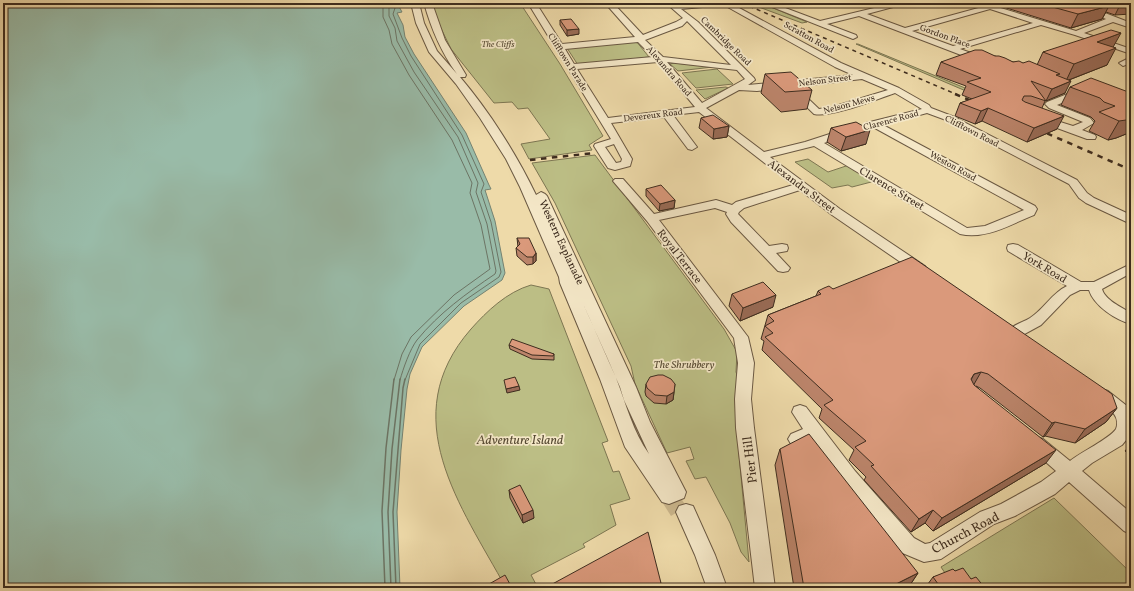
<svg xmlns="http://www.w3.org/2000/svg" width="1134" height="591" viewBox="0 0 1134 591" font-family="Vollkorn,serif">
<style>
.green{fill:#bcbe85;stroke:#7d7652}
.water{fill:#99bba8;stroke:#758271}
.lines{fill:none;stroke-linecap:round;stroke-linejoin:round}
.shore-far1{stroke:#6c7464;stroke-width:1}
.shore{stroke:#6c7464;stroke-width:1.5}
.minor-tunnel{stroke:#cbb78d;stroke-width:18;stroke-dasharray:18 9;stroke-linecap:butt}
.minor-casing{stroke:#6a5842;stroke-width:2}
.minor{fill:#f4e7c7;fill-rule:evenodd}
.rail-far1{stroke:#3e2d1f;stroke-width:1.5;stroke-dasharray:4 4;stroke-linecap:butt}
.rail{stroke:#3e2d1f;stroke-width:2.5;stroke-dasharray:5.5 5.5;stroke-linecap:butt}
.wall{fill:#bb846a;stroke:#3e2d1f}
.shaded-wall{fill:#996b56;stroke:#3e2d1f}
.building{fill:#da997b;stroke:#3e2d1f}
.labels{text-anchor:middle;stroke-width:3.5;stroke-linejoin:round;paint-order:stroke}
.far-street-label{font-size:9px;fill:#3e2d1f;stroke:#f4e7c7}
.far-park-label{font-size:9px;font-style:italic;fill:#574a33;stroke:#f4e7c7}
.street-label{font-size:11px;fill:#3e2d1f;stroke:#f4e7c7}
.park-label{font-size:11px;font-style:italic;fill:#574a33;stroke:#f4e7c7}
.near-park-label{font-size:13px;font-style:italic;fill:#574a33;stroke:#f4e7c7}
.near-street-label{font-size:13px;fill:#3e2d1f;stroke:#f4e7c7}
</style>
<rect width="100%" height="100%" fill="#eedaa9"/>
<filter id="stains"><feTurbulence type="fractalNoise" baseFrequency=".005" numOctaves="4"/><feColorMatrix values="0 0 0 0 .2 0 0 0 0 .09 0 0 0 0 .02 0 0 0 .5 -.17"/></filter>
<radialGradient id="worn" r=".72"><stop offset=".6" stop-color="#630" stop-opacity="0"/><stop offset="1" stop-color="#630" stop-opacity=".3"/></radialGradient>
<g class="green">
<path d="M432,3H520L560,64L603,136L589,145L592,150L529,159L521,144L550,139L528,108L518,109L512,102L494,103L451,49L438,22Z"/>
<path d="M748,3H761L807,22L802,23Z"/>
<path d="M636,41L649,57L578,65L567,48Z"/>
<path d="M856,44H858L1004,104L1001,106Z"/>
<path d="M674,63L713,67L678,71L670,64Z"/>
<path d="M717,69L733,84L696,88L682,73Z"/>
<path d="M726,87L728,88L705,99L696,90Z"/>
<path d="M595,155L724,329L737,352L736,372L741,386L739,416L736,422L749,562L741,552L730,523L706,477L695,479L686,461L694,459L690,447L667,453L635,384L631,366L555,203L532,163Z"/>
<path d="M808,159L828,172L849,165L875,181L852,187L848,185L832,188L795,162Z"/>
<path d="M531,285L549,289L608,441L602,443L613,472L619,471L630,499L610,505L616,525L583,544L585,547L531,575L538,588H506C461,506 394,417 471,329C487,311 507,292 531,285Z"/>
<path d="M1054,498L1131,573V588H955L941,567Z"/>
</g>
<path class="water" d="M3,3H397L402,12L397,13L403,25L405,37L414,54L466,133L489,185L491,189L485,190L495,221L505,273L502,280L464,306L422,347L410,374L407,389L401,450L397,512L400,588H3Z"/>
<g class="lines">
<g class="shore-far1">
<path d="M383,3V17L389,30L392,44L409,75L452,140L472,183L470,193L481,225L490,269L454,295L411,337L402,354L394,380"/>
<path d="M389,3V16L395,28L397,41L414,72L458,137L478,183L476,192L487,224L496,271L495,274C467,293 439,313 417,340C410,349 403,369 400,380"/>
<path d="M394,3L395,8L393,14L402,38L411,56L462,135L484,184L481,192L491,222L501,272L499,277L461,303L420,344L405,380"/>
</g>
<g class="shore">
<path d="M385,588L382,511L386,448L394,379"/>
<path d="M391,588L388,512L392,449L400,379"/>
<path d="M396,588L393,512L403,388L405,379"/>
</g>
<path class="minor-tunnel" d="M669,496L681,515"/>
<g class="minor-casing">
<g id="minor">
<path d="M411,3H419L424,23L437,51L457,74C441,52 431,28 424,3H432L445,40L466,75L465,77H460C489,111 517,155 536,195L541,192L545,194L547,196L636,387L650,422L686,492L684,498L669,504L662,502L625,447L600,379L560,283L559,277L520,187L506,159L480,118L456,84L429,52L416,23ZM581,299L620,387L624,400L649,454C633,432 626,404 616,378C605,351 592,325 581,299Z"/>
<path d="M528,3H536L562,44L635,37L605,3H613L643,35L676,22L683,18L666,3H674L676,5L730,3L841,63L899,88L929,105L931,108L952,116L1077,180L1087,193L1094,198L1131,215V224L1086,203L1079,198L1069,184L946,120L927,113L883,125L1035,206L1037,209L1034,215C1011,224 986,240 960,234L814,146L770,157L840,209L925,266L927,269L925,272L920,273L915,272L832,215L800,190L744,208L739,212L738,214L769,246L782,244L787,245L788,248L787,251L776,253L790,268L788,271L783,272L778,271L731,222L726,214L727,212L715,208L659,220L748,337L754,363L751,399L754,428L775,588H755L736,428L735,399L738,363L734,338L647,221L613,181L615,179H623L654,214L716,200L732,205L736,202L793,185L699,112L673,115L697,147L692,150L688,149L664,117L611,123L632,159L630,166L615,170L608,168L594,146L595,144L611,139ZM724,5L835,67L853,75L748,85L755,80L754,78L698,22L681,9ZM687,21L731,65L663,57L645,40L682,26ZM638,42L653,57L574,64L565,49ZM658,62L695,107L608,118L577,69ZM667,62L737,70L745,79L702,103ZM862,79L888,90L832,107L819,109L797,88H791L789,90L814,114C831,118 877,99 895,93L922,109L866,123L865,125L866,127H873L1024,210L985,226L967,228L824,143L850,134L851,132L850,130H842L805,142L764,152L706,108L739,90L757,91ZM614,144L622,159L621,162L616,163L605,147Z"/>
<path d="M762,3H772L820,21L895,3H908L867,14L905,28L982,7L973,3H984L1076,31L1106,19L1069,3H1079L1131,23V28L1113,22L1084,33L1131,49V54L1075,35L1041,25L960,49L985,58L986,60L982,63L859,16L827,24L856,35L857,37L853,39ZM990,9L1033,23L953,46L912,31Z"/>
<path d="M1131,57V63L1123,66L1119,63Z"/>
<path d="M1080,89L1083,90L1085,92L1083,94L1057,105L1090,118L1094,123L1082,130L1095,135L1096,137L1095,139H1087L1038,121L1036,119L1041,116L1073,126L1083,122L1049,108L1045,104L1047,102Z"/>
<path d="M1013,244L1018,245L1081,282H1094L1131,264V273L1102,289C1105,300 1121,307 1131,313V324C1116,320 1094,306 1089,290H1080L1070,295L1041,325L1019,337L1014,338L1009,337L1007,333C1011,325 1022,323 1030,318C1044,309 1052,293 1067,286L1008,251L1007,248L1008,245Z"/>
<path d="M1102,389L1108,391L1127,406L1131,415V434L1122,445L1092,463L1082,471L1131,513V534L1124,531L1069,482L1055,494L1015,516L994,524L941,559L924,562L900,552L843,483L812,441L797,446L791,444L788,439L791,434L803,429L792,412L794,407L800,405L806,407L855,471L914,538L925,544L930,543L980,512L1001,504L1041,482L1056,471L1031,449L1028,444L1031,439L1037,437L1043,439L1070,461C1081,452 1109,439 1116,429C1118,424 1117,418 1114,414C1108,407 1098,404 1094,395L1096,391Z"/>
<path d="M686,504L693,506L715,555L727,588H707L695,555L676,512L679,506Z"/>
</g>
</g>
<use href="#minor" class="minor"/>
<path class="rail-far1" d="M742,3L958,95"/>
<g class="rail">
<path d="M955,94L979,104"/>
<path d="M1037,129L1131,170"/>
<path d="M530,160L594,153"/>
</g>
</g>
<g class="wall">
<path d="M1001,3H1131L1115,15L1106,12L1102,19L1071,28L1000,6Z"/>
<path d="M560,20L579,34L567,36L560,25Z"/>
<path d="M1113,47L1107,65L1069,80L1065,93L1045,101L1042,108L1057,129L1027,142L982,121L975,124L955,116L960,103L972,99L962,95L966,86L936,75L941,62L995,56L1013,62L1037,65L1043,52Z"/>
<path d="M765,74L812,90L807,109L781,112L761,93Z"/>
<path d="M1070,87L1131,93V132L1116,138L1108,140L1089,131L1095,121L1091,117L1061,105Z"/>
<path d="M701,118L729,126L727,137L713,139L699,128Z"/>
<path d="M831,128L866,144L841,151L827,142Z"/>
<path d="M646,189L675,200L674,208L659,211L646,196Z"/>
<path d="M517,238L536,253V261L533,264L527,265L517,256L516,248L518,247Z"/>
<path d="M833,289L1117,408L1106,422L1075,443L1045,436L1043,437L980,388L976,386L1046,463L933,531L925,523L911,532L864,480L866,477L849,460L854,450L819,418L822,409L762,350L764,341L761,339L768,315L816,296L818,291Z"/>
<path d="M732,294L773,307L740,321L729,306Z"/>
<path d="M509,345L554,354V360L532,359L510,349Z"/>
<path d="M646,384H675L673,400L666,404L654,403L646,396L645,392Z"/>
<path d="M1131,444V456L1125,451Z"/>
<path d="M780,449L918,573L908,588H794L775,465Z"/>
<path d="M509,490L534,518L523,523L510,498Z"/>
<path d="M955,571L971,579L985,588H925L933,577Z"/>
</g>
<g class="shaded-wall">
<path d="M1121,3H1131V14L1115,15Z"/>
<path d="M1109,6L1102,19L1071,28L1078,14Z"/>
<path d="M579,29V34L567,36V30Z"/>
<path d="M1121,33L1112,49L1116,48L1107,65L1066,81L1074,64L1097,42Z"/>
<path d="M1071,81L1065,93L1046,101L1052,89Z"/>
<path d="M988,108L982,121L975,124L981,111Z"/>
<path d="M1131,108V132L1116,138L1108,140L1119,121Z"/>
<path d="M1064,116L1057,129L1027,142L1034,128Z"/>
<path d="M729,126L727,137L713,139L714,129Z"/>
<path d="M870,130L866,144L841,151L846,137Z"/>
<path d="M675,200L674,208L659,211L660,204Z"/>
<path d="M536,253V261L533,264V257Z"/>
<path d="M776,295L773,307L740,321L743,308Z"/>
<path d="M981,372L973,386L967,388L974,374Z"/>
<path d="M519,386L520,390L507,393L506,389Z"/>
<path d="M674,392L673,400L666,404L667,396Z"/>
<path d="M1117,408L1106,422L1075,443L1085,429Z"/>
<path d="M1055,422L1045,436L1043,437L1052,423Z"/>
<path d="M1056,450L1046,463L933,531L942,518Z"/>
<path d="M533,510L534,518L523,523L522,515Z"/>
<path d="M933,510L925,523L911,532L919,519Z"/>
<path d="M918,573L908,588H888Z"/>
<path d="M661,583L660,588L658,584Z"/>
</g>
<g class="building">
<path d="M1038,3H1102L1109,6L1078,14Z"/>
<path d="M571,19L579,29L567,30L560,20Z"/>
<path d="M1111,30L1121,33L1097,42L1116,48L1074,64L1043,52Z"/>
<path d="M975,50H982L995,56H999L1005,58L1013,62L1019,61L1023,63L1029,61L1060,74L1056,75L1071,81L1052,89L1031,81L1046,101L1031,96H1024L1022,100L1025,102L1064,116L1034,128L988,108L981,111L960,103L991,92L967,82L981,78L941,62Z"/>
<path d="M791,72L812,90L785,92L765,74Z"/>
<path d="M1091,78L1131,93V118L1126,120L1119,121L1099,112L1115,106L1104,102L1100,98L1070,87Z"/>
<path d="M713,115L729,126L714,129L701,118Z"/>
<path d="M856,122L870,130L846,137L831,128Z"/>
<path d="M661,185L675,200L660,204L646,189Z"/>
<path d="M517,238H529L536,253L533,257H527L516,248L520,244Z"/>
<path d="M912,257L1112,394L1117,408L1085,429L1055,422L1052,423L988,374L981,372L974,374L971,379L974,385L1056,450L942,518L933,510L919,519L871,466L874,465L855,447L866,441L824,405L833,400L765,337L773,333L765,326L774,321L768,315L821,294L818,291L824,288L829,286L833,289Z"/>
<path d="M763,282L776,295L743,308L732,294Z"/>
<path d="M512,339L554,354L553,356L532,355L509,345Z"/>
<path d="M658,375H663L671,379L675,384L674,392L667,396L655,395L647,388L646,384L650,377Z"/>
<path d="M515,377L519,386L506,389L504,380Z"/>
<path d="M809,434L918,573L888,588H804L780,449Z"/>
<path d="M520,485L533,510L522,515L509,490Z"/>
<path d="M648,532L661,583L658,584L660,588H545Z"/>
<path d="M963,568L971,579L976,577L985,588H941L933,577L953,569L955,571Z"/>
<path d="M505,575L512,588H482Z"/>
</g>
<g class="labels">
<g class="far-street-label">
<text transform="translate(945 36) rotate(20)" y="3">Gordon Place</text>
<text transform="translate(809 37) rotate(29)" y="3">Scratton Road</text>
<text transform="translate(726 41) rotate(44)" y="3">Cambridge Road</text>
<text transform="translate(568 62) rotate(58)" y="3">Clifftown Parade</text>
<text transform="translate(669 71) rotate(49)" y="3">Alexandra Road</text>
<text transform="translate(825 80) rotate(-7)" y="3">Nelson Street</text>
<text transform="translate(849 104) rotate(-15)" y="3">Nelson Mews</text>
<text transform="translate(653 115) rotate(-7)" y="3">Devereux Road</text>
<text transform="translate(891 120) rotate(-15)" y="3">Clarence Road</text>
<text transform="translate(972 131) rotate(27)" y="3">Clifftown Road</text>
<text transform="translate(953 166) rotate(29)" y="3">Weston Road</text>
</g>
<g class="far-park-label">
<text x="498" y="47">The Cliffs</text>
</g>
<g class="street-label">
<text transform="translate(802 186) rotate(37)" y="4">Alexandra Street</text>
<text transform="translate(892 188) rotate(31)" y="4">Clarence Street</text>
<text transform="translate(562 242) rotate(65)" y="4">Western Esplanade</text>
<text transform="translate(680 256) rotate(52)" y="4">Royal Terrace</text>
<text transform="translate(1045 267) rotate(31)" y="4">York Road</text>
</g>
<g class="park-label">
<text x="684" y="368">The Shrubbery</text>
</g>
<g class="near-park-label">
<text x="520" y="444">Adventure Island</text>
</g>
<g class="near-street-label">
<text transform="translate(749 460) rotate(-97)" y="5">Pier Hill</text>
<text transform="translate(965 532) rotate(-28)" y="5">Church Road</text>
</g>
</g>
<rect width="1134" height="591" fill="none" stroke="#eedaa9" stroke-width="16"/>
<rect x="4" y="4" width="1126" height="583" fill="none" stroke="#3e2d1f" stroke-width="2"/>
<rect x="8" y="8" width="1118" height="575" fill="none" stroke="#3e2d1f"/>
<rect width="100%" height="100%" filter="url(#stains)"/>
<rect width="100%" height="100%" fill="url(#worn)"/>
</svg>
